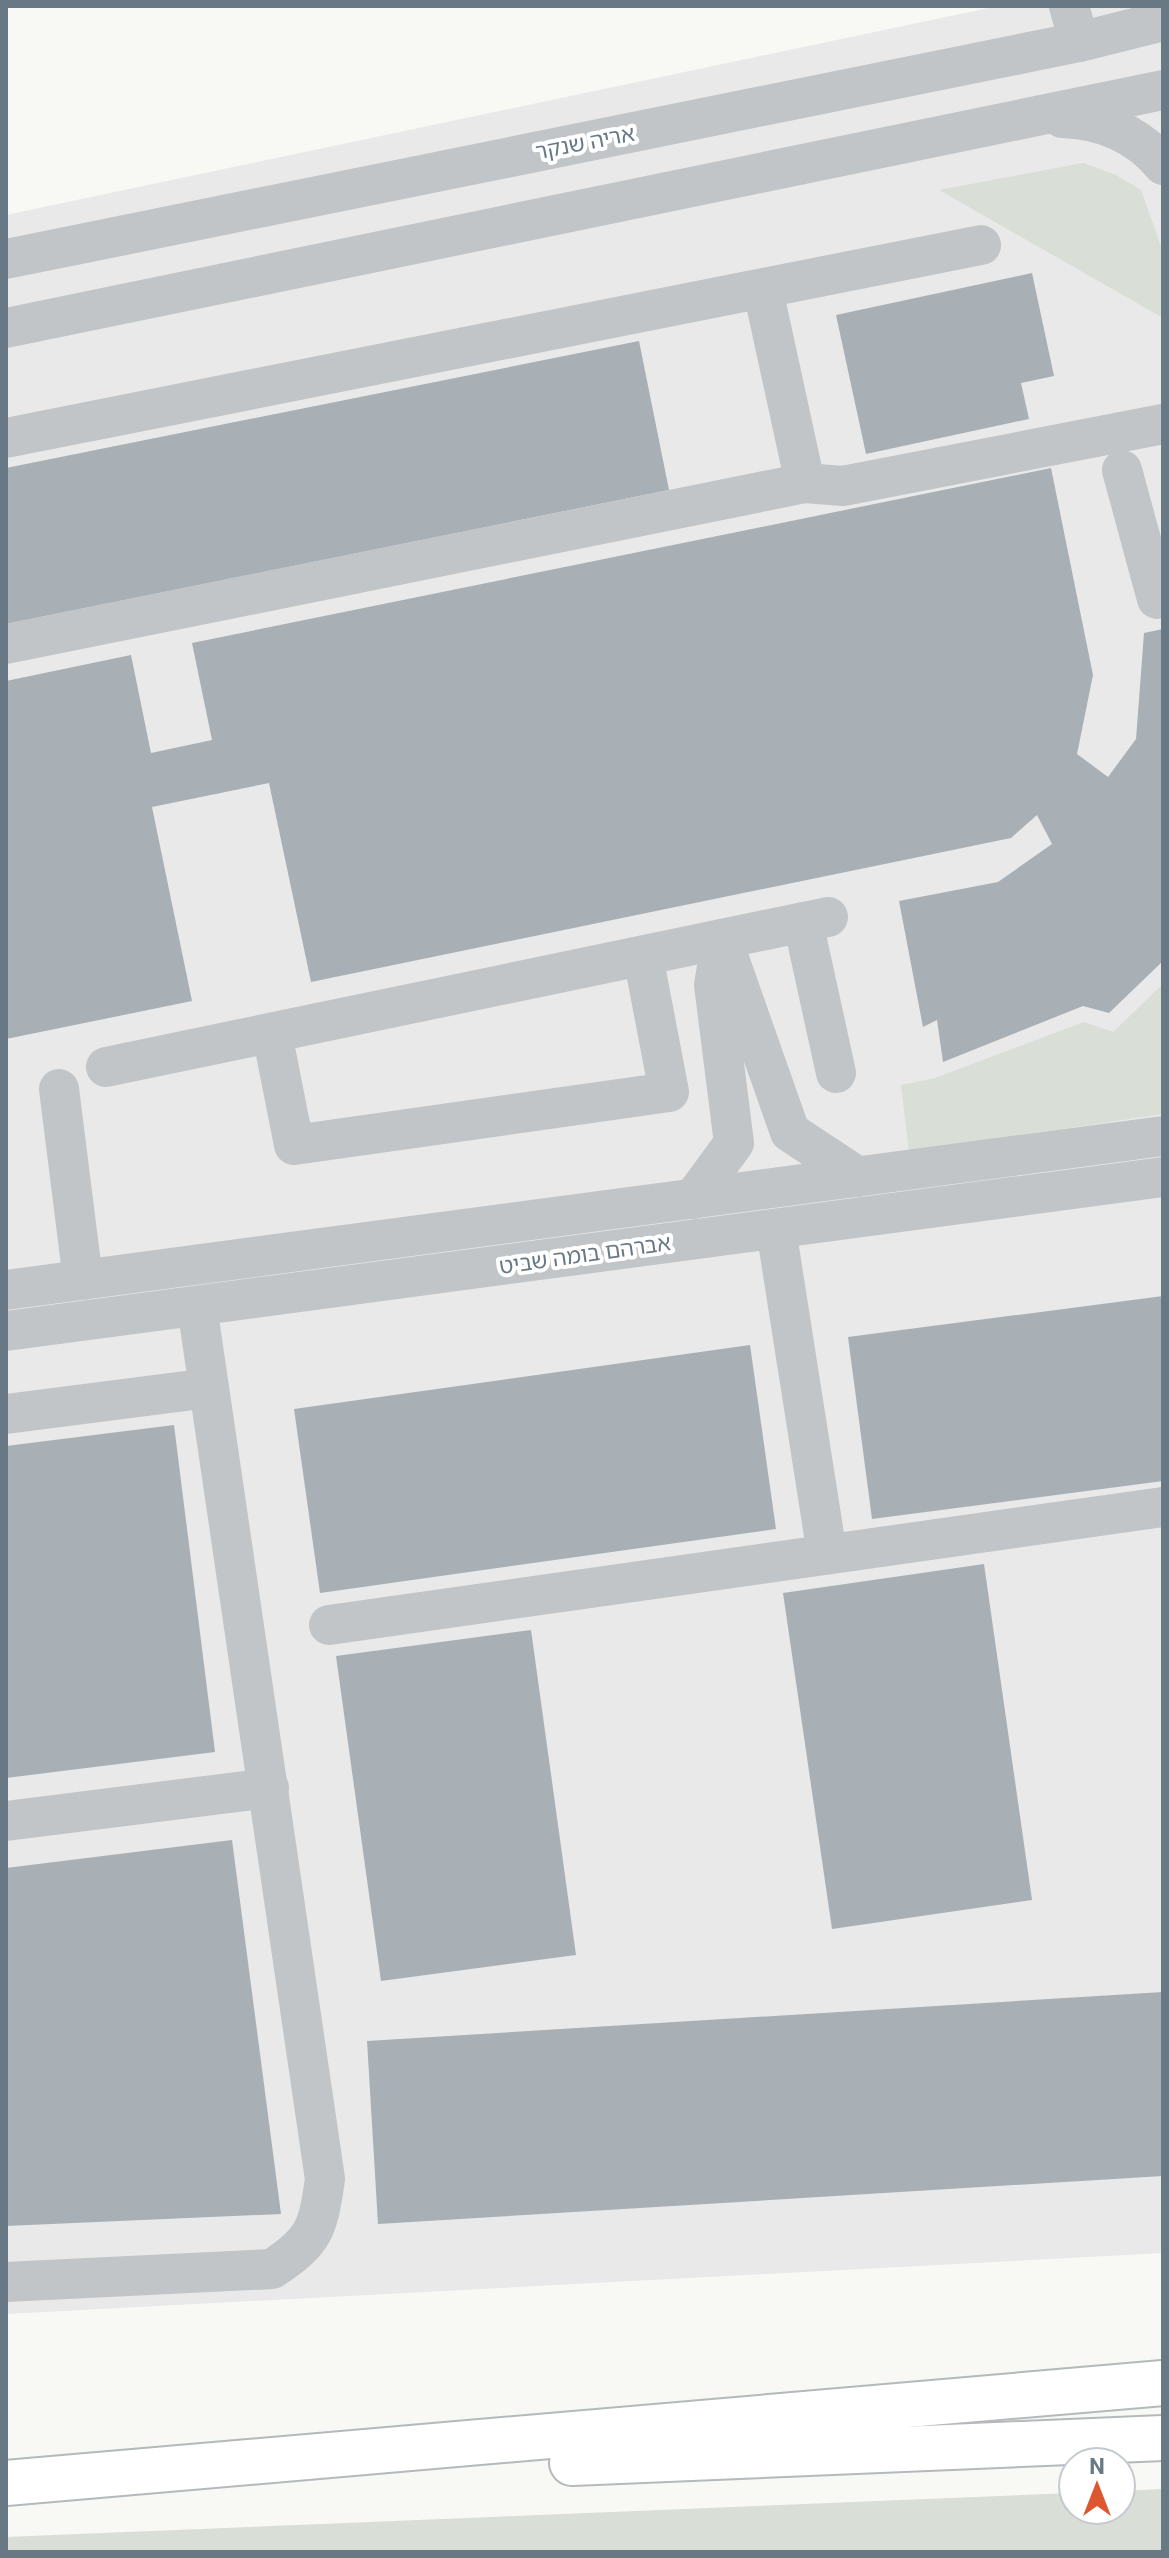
<svg xmlns="http://www.w3.org/2000/svg" width="1169" height="2558" viewBox="0 0 1169 2558" font-family="Roboto,'Noto Sans Hebrew',sans-serif">
<style>
.built{fill:#e8e9e8}
.green{fill:#d9ded6}
.building{fill:#a8b0b6}
.lines{fill:none;stroke-linecap:round;stroke-linejoin:round}
.major-casing{stroke:#b4b9bc;stroke-width:48}
.minor{stroke:#c1c5c8;stroke-width:40}
.major{stroke:#fff;stroke-width:44}
.labels{text-anchor:middle;stroke-width:8;stroke-linejoin:round;paint-order:stroke}
.street-label{font-size:22px;fill:#687885;stroke:#fff}
</style>
<rect width="100%" height="100%" fill="#f8f8f5"/>
<path class="built" d="M998,6H1163V2253L6,2314V215Z"/>
<g class="green">
<path d="M1083,163L1116,175L1141,190L1163,252V318L939,190Z"/>
<path d="M1163,984V1114L909,1152L901,1085L935,1078L1084,1022L1113,1032Z"/>
<path d="M1163,2489V2552H6V2537L1073,2493V2510H1121V2491Z"/>
</g>
<g class="building">
<path d="M1032,273L1054,376L1021,383L1029,419L866,454L836,315Z"/>
<path d="M639,341L669,490L6,624V468Z"/>
<path d="M1051,468L1093,675L1077,754L1108,777L1136,739L1144,633L1163,629V961L1109,1013L1083,1006L943,1062L937,1020L923,1027L899,901L998,882L1052,844L1037,815L1011,838L311,982L269,783L152,807L192,1001L6,1039V681L131,655L151,753L212,740L192,643Z"/>
<path d="M1163,1296V1481L872,1519L848,1337Z"/>
<path d="M750,1345L776,1529L320,1593L294,1409Z"/>
<path d="M174,1425L215,1752L6,1778V1446Z"/>
<path d="M984,1564L1032,1900L832,1929L783,1593Z"/>
<path d="M531,1630L576,1955L381,1981L336,1656Z"/>
<path d="M232,1840L281,2214L6,2226V1868Z"/>
<path d="M1163,1992V2176L378,2224L367,2041Z"/>
</g>
<g class="lines">
<g class="major-casing">
<g id="major">
<path d="M572,2463L1163,2438"/>
<path d="M6,2483L1163,2383"/>
</g>
</g>
<g class="minor">
<path d="M1069,6L1079,42"/>
<path d="M1062,118C1101,119 1138,134 1163,165"/>
<path d="M6,259L1079,42L1163,21"/>
<path d="M6,328L1163,90"/>
<path d="M6,438L981,245"/>
<path d="M1122,470L1157,599L1163,597"/>
<path d="M805,483L843,486L1163,424"/>
<path d="M6,644L805,483L763,290"/>
<path d="M803,922L836,1073"/>
<path d="M722,939L790,1132L858,1177"/>
<path d="M272,1033L294,1145L669,1092L643,956"/>
<path d="M106,1067L828,917"/>
<path d="M59,1089L83,1280"/>
<path d="M693,1199L734,1143L714,985L719,955"/>
<path d="M776,1229L827,1554"/>
<path d="M6,1290L1163,1136"/>
<path d="M6,1331L1163,1177"/>
<path d="M6,1414L209,1388"/>
<path d="M329,1625L1163,1507"/>
<path d="M6,1821L269,1788"/>
<path d="M6,2282L272,2269C315,2241 318,2228 325,2179L197,1306"/>
</g>
<use href="#major" class="major"/>
</g>
<g class="labels">
<g class="street-label">
<text transform="translate(585 142) rotate(-11)" y="8">אריה שנקר</text>
<text transform="translate(585 1254) rotate(-8)" y="8">אברהם בומה שביט</text>
</g>
</g>
<rect width="1169" height="2558" fill="none" stroke="#687885" stroke-width="16"/>
<g transform="translate(1097 2486)"><circle r="38" fill="#ffffff" stroke="#c3c9ce" stroke-width="2"/>
<path d="M0-6L14 30L0 20L-14 30Z" fill="#dc5630"/>
<text y="-12" font-size="22" font-weight="bold" text-anchor="middle" fill="#687885">N</text>
</g>
</svg>
